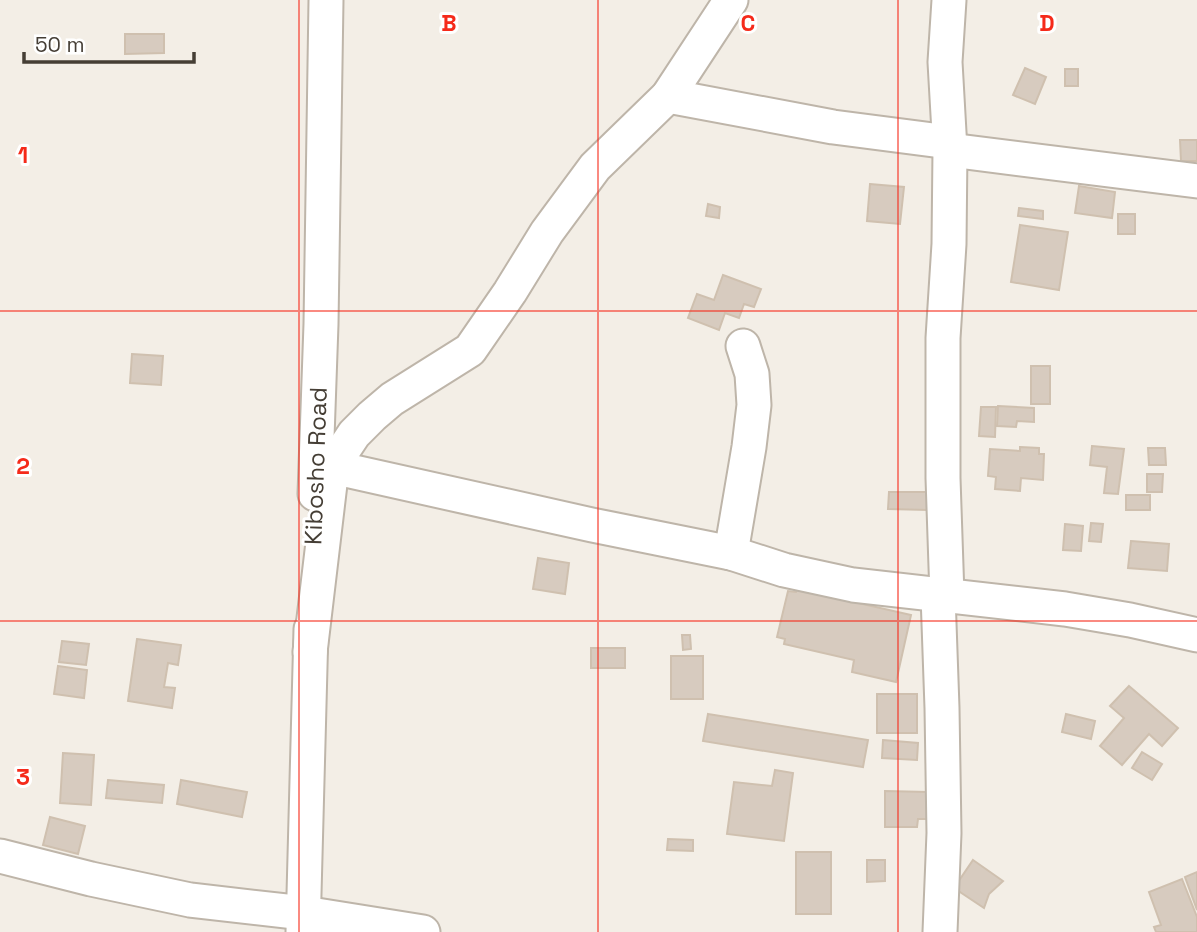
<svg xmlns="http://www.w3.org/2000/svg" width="1197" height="932" viewBox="0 0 1197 932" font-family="'Space Grotesk',sans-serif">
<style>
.building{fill:#d7cbbf;stroke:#cfc0af;stroke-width:2}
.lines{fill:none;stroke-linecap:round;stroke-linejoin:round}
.minor-casing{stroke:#beb5a9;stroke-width:37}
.minor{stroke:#fff;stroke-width:33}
.grid{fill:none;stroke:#f52a1a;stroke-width:2;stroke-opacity:0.55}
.labels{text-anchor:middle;stroke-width:6;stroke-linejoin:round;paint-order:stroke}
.street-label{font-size:24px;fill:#453e35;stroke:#fff}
.grid-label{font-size:23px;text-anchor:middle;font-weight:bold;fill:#f52a1a;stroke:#fff;stroke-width:6;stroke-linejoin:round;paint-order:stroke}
</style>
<rect width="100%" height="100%" fill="#f3eee6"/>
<g class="building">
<path d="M125,34H164V53L125,54Z"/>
<path d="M1025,68L1046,77L1035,104L1013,95Z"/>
<rect x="1065" y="69" width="13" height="17"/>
<path d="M1180,140H1197V161H1181Z"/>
<path d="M870,184L904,187L900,224L867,221Z"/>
<path d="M1079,186L1115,192L1112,218L1075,213Z"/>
<path d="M708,204L720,207L719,218L706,216Z"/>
<path d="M1019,208L1043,211V219L1018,216Z"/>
<rect x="1118" y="214" width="17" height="20"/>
<path d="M1020,225L1068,232L1059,290L1011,282Z"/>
<path d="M723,275L761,289L754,307L744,304L739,318L725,313L719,330L688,318L697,294L714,300Z"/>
<path d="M132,354L163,356L161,385L130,383Z"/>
<rect x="1031" y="366" width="19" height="38"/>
<path d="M998,406L1034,408V422L1017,421L1016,427L997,426Z"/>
<path d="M981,407H996L995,437L979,436Z"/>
<path d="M1092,446L1124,449L1118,494L1104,493L1107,467L1090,465Z"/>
<path d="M1020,447L1039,448V454H1044L1043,480L1021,478L1020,491L995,489L996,477L988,476L990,449L1020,451Z"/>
<path d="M1148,448H1165L1166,465H1149Z"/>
<path d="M1147,474H1163L1162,492H1147Z"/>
<path d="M889,492H928V510L888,509Z"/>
<rect x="1126" y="495" width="24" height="15"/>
<path d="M1091,523L1103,524L1101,542L1089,541Z"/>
<path d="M1065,524L1083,526L1081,551L1063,550Z"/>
<path d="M1131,541L1169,544L1167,571L1128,568Z"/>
<path d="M538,558L569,563L565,594L533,589Z"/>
<path d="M797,589L911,615L896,682L852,672L854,660L784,644L785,639L777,637L788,591L796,592Z"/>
<path d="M682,635H690L691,649L683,650Z"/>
<path d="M137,639L181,645L178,665L168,663L164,687L175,688L172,708L128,701Z"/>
<path d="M62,641L89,644L86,665L59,662Z"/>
<rect x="591" y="648" width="34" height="20"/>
<rect x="671" y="656" width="32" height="43"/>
<path d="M58,666L87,670L84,698L54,694Z"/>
<path d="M1129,686L1178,728L1162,746L1149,734L1122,765L1100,746L1124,718L1110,706Z"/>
<rect x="877" y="694" width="40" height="39"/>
<path d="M708,714L868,740L863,767L703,741Z"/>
<path d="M1066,714L1095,721L1091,739L1062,732Z"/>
<path d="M883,740L918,743L917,760L882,758Z"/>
<path d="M1142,752L1162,764L1152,780L1132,768Z"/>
<path d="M63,753L94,755L91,805L60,803Z"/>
<path d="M775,770L793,773L784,841L727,834L734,782L772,786Z"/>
<path d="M108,780L164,785L162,803L106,798Z"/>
<path d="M181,780L247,792L242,817L177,804Z"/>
<path d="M885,791L928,792L927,819H918L917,827H885Z"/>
<path d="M50,817L85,826L78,854L43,845Z"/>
<path d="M668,839L693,840V851L667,850Z"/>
<rect x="796" y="852" width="35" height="62"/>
<path d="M867,860H885V881L867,882Z"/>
<path d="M973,860L1003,881L989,894L984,908L954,888Z"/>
<path d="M1197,872V910L1185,877Z"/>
<path d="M1182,879L1197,917V932H1156L1154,927L1161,925L1149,892Z"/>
</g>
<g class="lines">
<g class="minor-casing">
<g id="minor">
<path d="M668,96L833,127L949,142"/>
<path d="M950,150L1197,181"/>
<path d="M332,467L354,434L372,416L392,399L470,350L510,292L547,232L595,167L668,96L731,0"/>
<path d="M315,494L321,324L326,0"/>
<path d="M731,553L749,447L754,405L752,374L743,346"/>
<path d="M938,595L942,708L944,833L940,932"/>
<path d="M947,596L943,478V338L949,244L950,150L945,62L949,0"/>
<path d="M310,652L332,467L592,525L731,553L784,570L853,585L1065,609L1130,620L1197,635"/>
<path d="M0,856L91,879L190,900L304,913L423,932"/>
<path d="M303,932L311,629"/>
</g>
</g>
<use href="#minor" class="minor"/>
</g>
<path class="grid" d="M299,0V932M598,0V932M898,0V932M0,311H1197M0,621H1197"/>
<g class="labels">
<g class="street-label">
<text transform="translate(316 466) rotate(-88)" y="8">Kibosho Road</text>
</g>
</g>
<g class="grid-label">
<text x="449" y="31">B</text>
<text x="748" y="31">C</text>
<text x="1047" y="31">D</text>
<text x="23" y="163">1</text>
<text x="23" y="474">2</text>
<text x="23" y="785">3</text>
</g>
<path d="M24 52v10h170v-10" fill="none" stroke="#453e35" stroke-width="3.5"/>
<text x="35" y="52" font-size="21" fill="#453e35" stroke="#ffffff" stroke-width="5" paint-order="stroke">50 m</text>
</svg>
